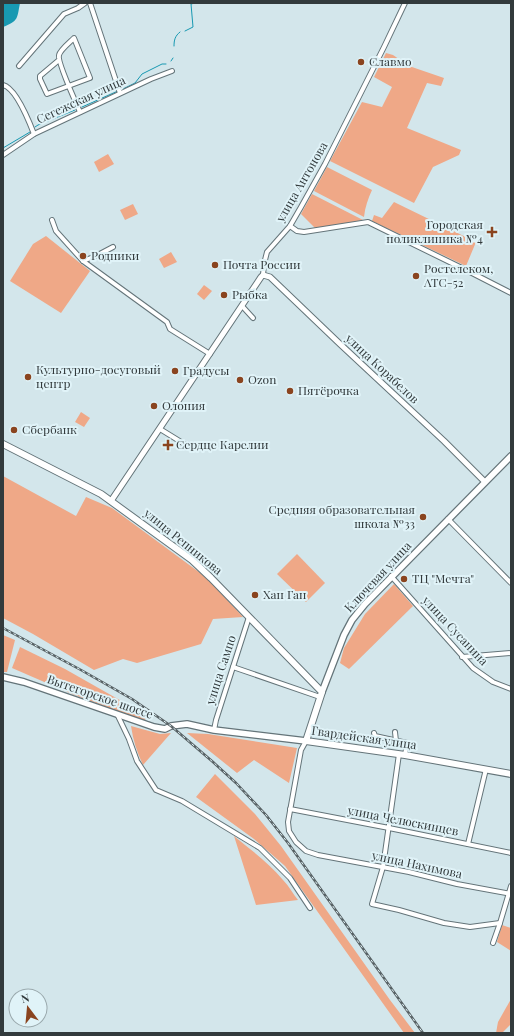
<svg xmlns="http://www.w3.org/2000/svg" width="514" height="1036" viewBox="0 0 514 1036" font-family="'Playfair Display',serif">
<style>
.green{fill:#efa887}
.water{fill:#1899b2}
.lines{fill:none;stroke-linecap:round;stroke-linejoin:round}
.stream{stroke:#1899b2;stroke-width:1}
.minor-casing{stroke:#647479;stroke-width:6}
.tertiary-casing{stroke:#647479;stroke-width:7}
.secondary-casing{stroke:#647479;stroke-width:8}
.primary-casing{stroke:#647479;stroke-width:8}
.minor{stroke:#fff;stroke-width:4}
.tertiary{stroke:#fff;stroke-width:5}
.secondary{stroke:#fff;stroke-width:5.5}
.primary{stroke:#fff;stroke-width:6}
.rail-casing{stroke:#576164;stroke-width:2.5}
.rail{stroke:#e0f3f8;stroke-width:1;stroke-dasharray:3;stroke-linecap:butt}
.poi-dot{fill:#8a441f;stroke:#e0f3f8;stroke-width:1.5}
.labels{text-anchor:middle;stroke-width:4;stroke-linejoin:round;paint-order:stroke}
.poi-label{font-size:12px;fill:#323a3c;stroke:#e0f3f8;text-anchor:start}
.street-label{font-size:12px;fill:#323a3c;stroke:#e0f3f8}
</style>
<rect width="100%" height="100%" fill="#d3e6eb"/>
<g class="green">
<path d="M386,53L393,55L409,66L444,78L441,86L427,83L407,128L461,150L459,155L433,167L414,203L330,161L362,102L382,107L392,87L374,77Z"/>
<path d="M108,154L114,164L99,172L94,162Z"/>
<path d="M327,167L372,190C368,199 365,207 364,217L314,191Z"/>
<path d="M312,194L363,220L316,229L301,214Z"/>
<path d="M394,202L476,242L466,266L372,221L374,215L382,218Z"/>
<path d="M133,204L138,214L125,220L120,210Z"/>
<path d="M46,236L90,271L61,313L10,281L33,244Z"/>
<path d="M171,252L177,262L164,268L159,259Z"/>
<path d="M204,285L212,291L204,300L197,294Z"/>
<path d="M81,412L90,418L84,427L75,422Z"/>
<path d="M3,476L76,516L86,497L112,508L207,578L243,617L213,619L201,644L137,663L123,659L94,670L33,634L3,618Z"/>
<path d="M297,554L325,583L306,602L277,574Z"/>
<path d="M394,584L413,606L349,669L340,663L344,648L365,614Z"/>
<path d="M3,635L15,640L7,672H3Z"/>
<path d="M20,647L65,669L139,711L147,722L72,694L12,668Z"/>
<path d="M131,726L160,734L171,733L143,765C137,752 133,740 131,726Z"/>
<path d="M187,733L208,734L297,748L289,783L254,760L237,773Z"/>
<path d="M215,774L255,814L281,846L390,1000L415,1033H404L285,866L254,839L196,797Z"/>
<path d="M234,836C251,850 269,863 283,880C289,886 293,894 298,900L256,905Z"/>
<path d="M502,925L511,928V951L497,942Z"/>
<path d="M511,999V1024L502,1033H496L498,1022Z"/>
</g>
<path class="water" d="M3,3H20C17,18 19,21 3,27Z"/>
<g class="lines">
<g class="stream">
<path d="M185,31L193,27L191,4L195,3"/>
<path d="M174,46C174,40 175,36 180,32"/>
<path d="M171,61L173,58"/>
<path d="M121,90L135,83L142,74L162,64H166"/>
<path d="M82,107L118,91"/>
<path d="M35,127L38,125L75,110"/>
<path d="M3,148L30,132"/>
</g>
<g class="minor-casing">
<g id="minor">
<path d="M90,3L120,93"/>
<path d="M59,60L40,76V79L47,94L90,78L74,38C70,42 60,50 59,55C57,61 76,103 80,112"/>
<path d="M19,66L64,14L78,8L85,3"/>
<path d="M3,85C16,88 29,121 34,134"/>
<path d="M3,155L34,134L151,79L172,71"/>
<path d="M52,220L56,231L83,261L167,322L170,329L210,354"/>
<path d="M290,226L297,231L304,232L368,222L468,271L511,293"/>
<path d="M83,261L96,256L113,247"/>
<path d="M263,275L264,264L267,252L290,226L301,207L325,164L384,47L405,3"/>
<path d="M242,306L253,318"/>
<path d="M160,429L186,445L192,444"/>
<path d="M448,519L511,583"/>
<path d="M391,576L473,668L493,682L511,689"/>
<path d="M462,657L511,653"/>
<path d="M233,667L320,697"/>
<path d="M117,714L129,739L137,761L156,790L182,801L260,848L290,878L310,908"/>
<path d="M214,730L216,720L249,617"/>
<path d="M395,732L396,741"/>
<path d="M374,733L375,736L407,743L405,755"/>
<path d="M306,741L301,750L288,822L289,831L296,842L306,851L318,855L409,872L457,884L511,894"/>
<path d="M399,754L383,867L372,904L399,910L444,923L470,927L500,923"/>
<path d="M290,809L389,828L511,853"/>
<path d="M468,844L486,769"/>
<path d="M493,943L500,923L511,886"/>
</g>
</g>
<g class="tertiary-casing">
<path id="tertiary" d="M111,501L261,277L263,275L270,277L340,344L444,441L485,482"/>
</g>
<g class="secondary-casing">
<g id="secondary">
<path d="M3,677L24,682L154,727L165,729L171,726L187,724L214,730L306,741"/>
<path d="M322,692L344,635L352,620L365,604L511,456"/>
</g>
</g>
<g class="primary-casing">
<path id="primary" d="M3,444L101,494L192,560L211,578L322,692L306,741L405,755L511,774"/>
</g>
<use href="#minor" class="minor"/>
<use href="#tertiary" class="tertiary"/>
<use href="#secondary" class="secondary"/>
<use href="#primary" class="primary"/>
<g class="rail-casing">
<path id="rail" d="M3,628L81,670L132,699L171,726L213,762L236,783L266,815L288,843L423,1033"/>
</g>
<use href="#rail" class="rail"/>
</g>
<g class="poi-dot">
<circle cx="361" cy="62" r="4"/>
<path d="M490 226h4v4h4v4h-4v4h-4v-4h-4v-4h4z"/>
<circle cx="83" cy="256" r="4"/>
<circle cx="215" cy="265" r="4"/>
<circle cx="416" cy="276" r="4"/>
<circle cx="224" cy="295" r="4"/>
<circle cx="175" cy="371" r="4"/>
<circle cx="28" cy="377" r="4"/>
<circle cx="240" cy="380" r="4"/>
<circle cx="290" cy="391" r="4"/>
<circle cx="154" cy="406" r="4"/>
<circle cx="14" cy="430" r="4"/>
<path d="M166 439h4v4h4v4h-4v4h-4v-4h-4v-4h4z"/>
<circle cx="423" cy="517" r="4"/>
<circle cx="404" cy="579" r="4"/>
<circle cx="255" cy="595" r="4"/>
</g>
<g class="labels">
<g class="poi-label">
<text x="369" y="66">Славмо</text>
<text x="483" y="229" text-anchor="end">Городская<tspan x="483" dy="14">поликлиника №4</tspan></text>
<text x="91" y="260">Родники</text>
<text x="223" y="269">Почта России</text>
<text x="424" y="273">Ростелеком,<tspan x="424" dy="14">АТС-52</tspan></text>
<text x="232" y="299">Рыбка</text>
<text x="36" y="374">Культурно-досуговый<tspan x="36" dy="14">центр</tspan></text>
<text x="183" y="375">Градусы</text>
<text x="248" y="384">Ozon</text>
<text x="298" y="395">Пятёрочка</text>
<text x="162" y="410">Олония</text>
<text x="22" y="434">Сбербанк</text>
<text x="176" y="449">Сердце Карелии</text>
<text x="415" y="514" text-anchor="end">Средняя образовательная<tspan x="415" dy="14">школа №33</tspan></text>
<text x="412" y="583">ТЦ "Мечта"</text>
<text x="263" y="599">Хан Ган</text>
</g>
<g class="street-label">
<text transform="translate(81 100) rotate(-25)" y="4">Сегежская улица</text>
<text transform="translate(302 182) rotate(-60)" y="4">улица Антонова</text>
<text transform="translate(382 369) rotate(43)" y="4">улица Корабелов</text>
<text transform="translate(183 542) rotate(39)" y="4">улица Репникова</text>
<text transform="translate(378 577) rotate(-47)" y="4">Ключевая улица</text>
<text transform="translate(455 631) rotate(47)" y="4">улица Сусанина</text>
<text transform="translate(221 670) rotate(-72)" y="4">улица Сампо</text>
<text transform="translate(100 697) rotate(19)" y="4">Вытегорское шоссе</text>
<text transform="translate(364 738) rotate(8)" y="4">Гвардейская улица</text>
<text transform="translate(403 821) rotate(11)" y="4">улица Челюскинцев</text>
<text transform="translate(417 865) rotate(12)" y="4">улица Нахимова</text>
</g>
</g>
<rect width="514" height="1036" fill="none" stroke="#323a3c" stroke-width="8"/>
<g transform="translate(28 1008) rotate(344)"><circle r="19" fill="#e0f3f8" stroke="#9aa9ad"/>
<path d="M0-3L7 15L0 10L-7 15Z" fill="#8a441f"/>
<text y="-6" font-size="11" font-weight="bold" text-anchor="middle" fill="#323a3c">N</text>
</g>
</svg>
